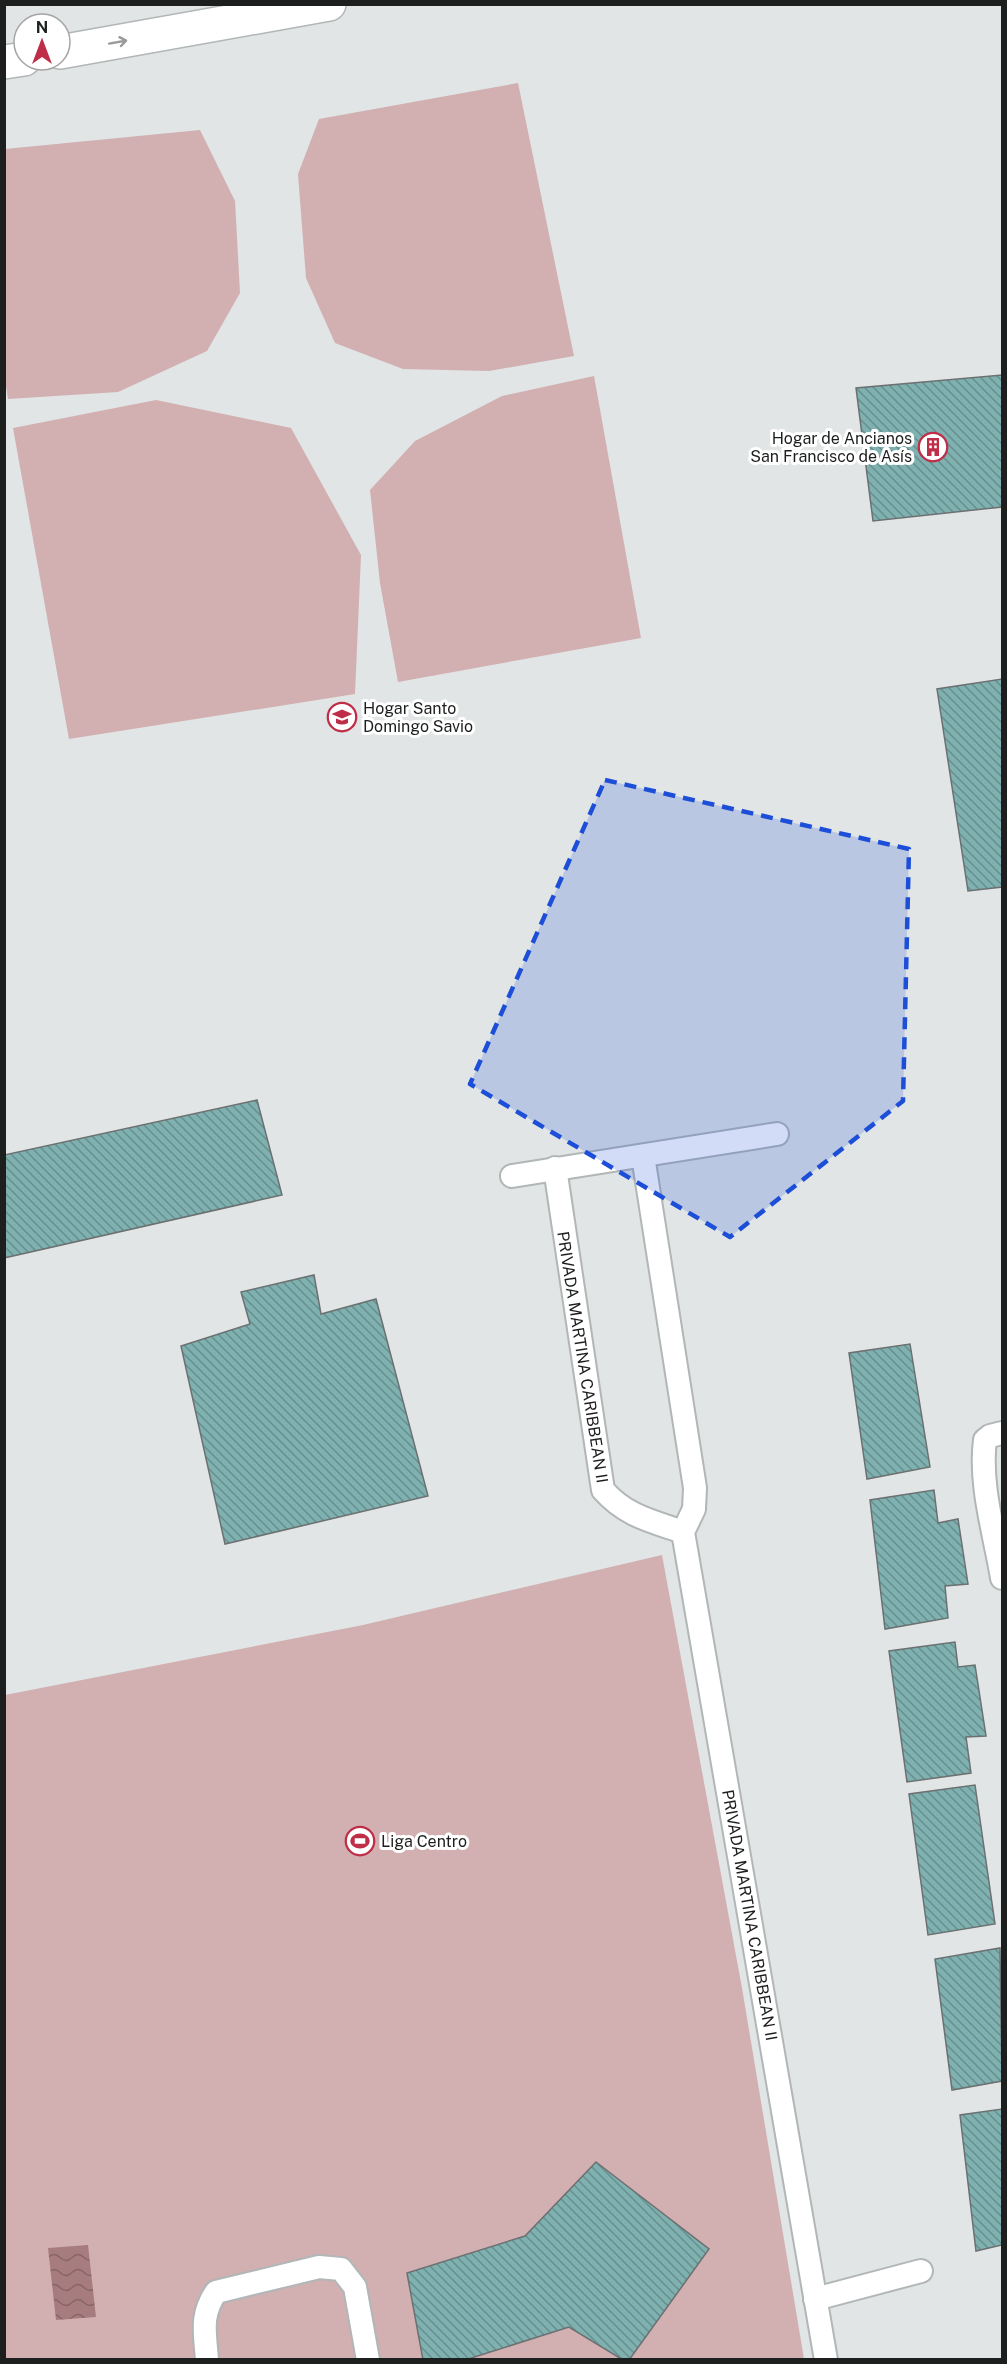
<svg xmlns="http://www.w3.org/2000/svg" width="1007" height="2364" viewBox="0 0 1007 2364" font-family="'Public Sans',sans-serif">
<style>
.garden{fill:#d2afb1}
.water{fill:url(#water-waves)}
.building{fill:url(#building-back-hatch);stroke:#6c7070;stroke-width:1.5}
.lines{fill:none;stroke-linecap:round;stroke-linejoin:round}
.lane-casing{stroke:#b1b6b6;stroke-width:26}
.secondary-casing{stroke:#b1b6b6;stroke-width:36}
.lane{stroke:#fff;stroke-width:22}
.secondary{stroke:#fff;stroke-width:33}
.oneway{stroke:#999a9a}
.marked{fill:#1d4ed8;fill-opacity:0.2;stroke:#1d4ed8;stroke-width:4.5;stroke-dasharray:12 8;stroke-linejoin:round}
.labels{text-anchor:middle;stroke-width:6;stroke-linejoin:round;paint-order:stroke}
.poi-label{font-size:16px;fill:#1d1f1f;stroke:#fff;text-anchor:start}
.street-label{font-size:16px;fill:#1d1f1f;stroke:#fff}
</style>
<defs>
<pattern id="water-waves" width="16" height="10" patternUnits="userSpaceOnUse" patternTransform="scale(1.5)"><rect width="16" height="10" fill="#a77c7e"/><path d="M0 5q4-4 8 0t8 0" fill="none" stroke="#876567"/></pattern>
<pattern id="building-back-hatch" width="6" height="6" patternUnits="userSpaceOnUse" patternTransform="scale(1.5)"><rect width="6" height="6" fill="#7eb1b0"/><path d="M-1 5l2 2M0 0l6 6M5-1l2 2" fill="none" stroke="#678f8f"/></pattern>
</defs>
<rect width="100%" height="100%" fill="#e1e5e5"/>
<g class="garden">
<path d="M518,83L574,356L489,371L403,369L335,343L306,278L298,174L319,119Z"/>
<path d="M200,130L235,201L240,293L207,351L118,392L8,399L4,373L5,149Z"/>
<path d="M594,376L641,638L398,682L380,583L370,490L415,441L502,396Z"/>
<path d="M156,400L291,428L361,555L355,694L69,739L13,428Z"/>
<path d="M662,1555L742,1988L804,2359H5V1695L363,1625Z"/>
</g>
<path class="water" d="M88,2245L96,2317L56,2320L48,2248Z"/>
<g class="building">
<path d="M1002,375V507L873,521L856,388Z"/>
<path d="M1002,679V887L968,891L937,689Z"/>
<path d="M257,1100L282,1195L4,1258V1155Z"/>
<path d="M314,1275L321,1314L376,1299L428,1496L225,1544L181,1346L250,1324L241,1292Z"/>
<path d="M910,1344L930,1467L867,1479L849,1353Z"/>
<path d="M934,1490L938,1523L958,1519L968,1584L945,1586L948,1618L885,1629L870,1500Z"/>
<path d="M955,1642L958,1667L975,1665L986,1736L966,1737L971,1773L907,1782L889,1651Z"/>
<path d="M975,1785L995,1924L928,1935L909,1794Z"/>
<path d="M1000,1948L1002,2081L952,2090L935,1959Z"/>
<path d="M1002,2109V2245L976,2251L960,2115Z"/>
<path d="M596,2162L709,2249L629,2360H623L569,2327L465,2360H423L407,2273L525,2236Z"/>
</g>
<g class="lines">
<g class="lane-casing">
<g id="lane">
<path d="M643,1156L695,1488L694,1509L683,1532L826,2360"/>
<path d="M555,1168L603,1490C626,1516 651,1521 683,1532"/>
<path d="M512,1176L777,1134"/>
<path d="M1002,1433L990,1436L985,1440C979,1485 995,1535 1002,1578"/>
<path d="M815,2299L921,2271"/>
<path d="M207,2360C205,2332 200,2316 216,2292L319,2267L341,2269L355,2287L368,2360"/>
</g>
</g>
<g class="secondary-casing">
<g id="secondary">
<path d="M60,52L329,4"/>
<path d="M4,62L24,59"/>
</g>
</g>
<use href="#lane" class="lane"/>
<use href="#secondary" class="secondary"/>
</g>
<defs><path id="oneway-shaft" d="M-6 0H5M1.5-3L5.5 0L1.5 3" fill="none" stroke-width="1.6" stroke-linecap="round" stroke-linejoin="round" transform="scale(1.5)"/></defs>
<use class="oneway" href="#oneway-shaft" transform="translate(118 42) rotate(-10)"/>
<path class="marked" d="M605,780L909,849L903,1101L730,1237L470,1084Z"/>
<defs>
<g id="building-ring" transform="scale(1.5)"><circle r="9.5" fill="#fff" stroke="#be2e49" stroke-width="1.5"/><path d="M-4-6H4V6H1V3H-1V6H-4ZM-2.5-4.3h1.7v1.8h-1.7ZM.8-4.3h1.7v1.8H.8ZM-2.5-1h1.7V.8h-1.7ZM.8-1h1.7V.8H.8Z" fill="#be2e49"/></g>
<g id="school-ring" transform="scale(1.5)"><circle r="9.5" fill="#fff" stroke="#be2e49" stroke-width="1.5"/><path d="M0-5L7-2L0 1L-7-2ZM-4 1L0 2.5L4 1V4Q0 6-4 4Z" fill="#be2e49"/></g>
<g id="stadium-ring" transform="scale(1.5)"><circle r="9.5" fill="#fff" stroke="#be2e49" stroke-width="1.5"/><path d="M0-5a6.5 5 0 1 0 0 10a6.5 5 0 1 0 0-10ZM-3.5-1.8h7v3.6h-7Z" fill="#be2e49"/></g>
</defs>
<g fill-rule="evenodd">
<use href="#building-ring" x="933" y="447"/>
<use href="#school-ring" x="342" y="717"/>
<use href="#stadium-ring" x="360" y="1841"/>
</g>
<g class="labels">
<g class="poi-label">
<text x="912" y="444" text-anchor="end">Hogar de Ancianos<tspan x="912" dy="18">San Francisco de Asís</tspan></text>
<text x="363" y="714">Hogar Santo<tspan x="363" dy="18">Domingo Savio</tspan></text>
<text x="381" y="1847">Liga Centro</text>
</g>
<g class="street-label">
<text transform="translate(583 1357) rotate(81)" y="6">PRIVADA MARTINA CARIBBEAN II</text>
<text transform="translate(750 1915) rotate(80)" y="6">PRIVADA MARTINA CARIBBEAN II</text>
</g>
</g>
<rect width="1007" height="2364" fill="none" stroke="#1d1f1f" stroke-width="12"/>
<g transform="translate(42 42)"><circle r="28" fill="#ffffff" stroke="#a5a5a5" stroke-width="1.5"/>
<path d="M0-4.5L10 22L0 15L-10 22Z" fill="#be2e49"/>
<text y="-9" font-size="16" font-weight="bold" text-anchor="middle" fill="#1d1f1f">N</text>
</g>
</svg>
